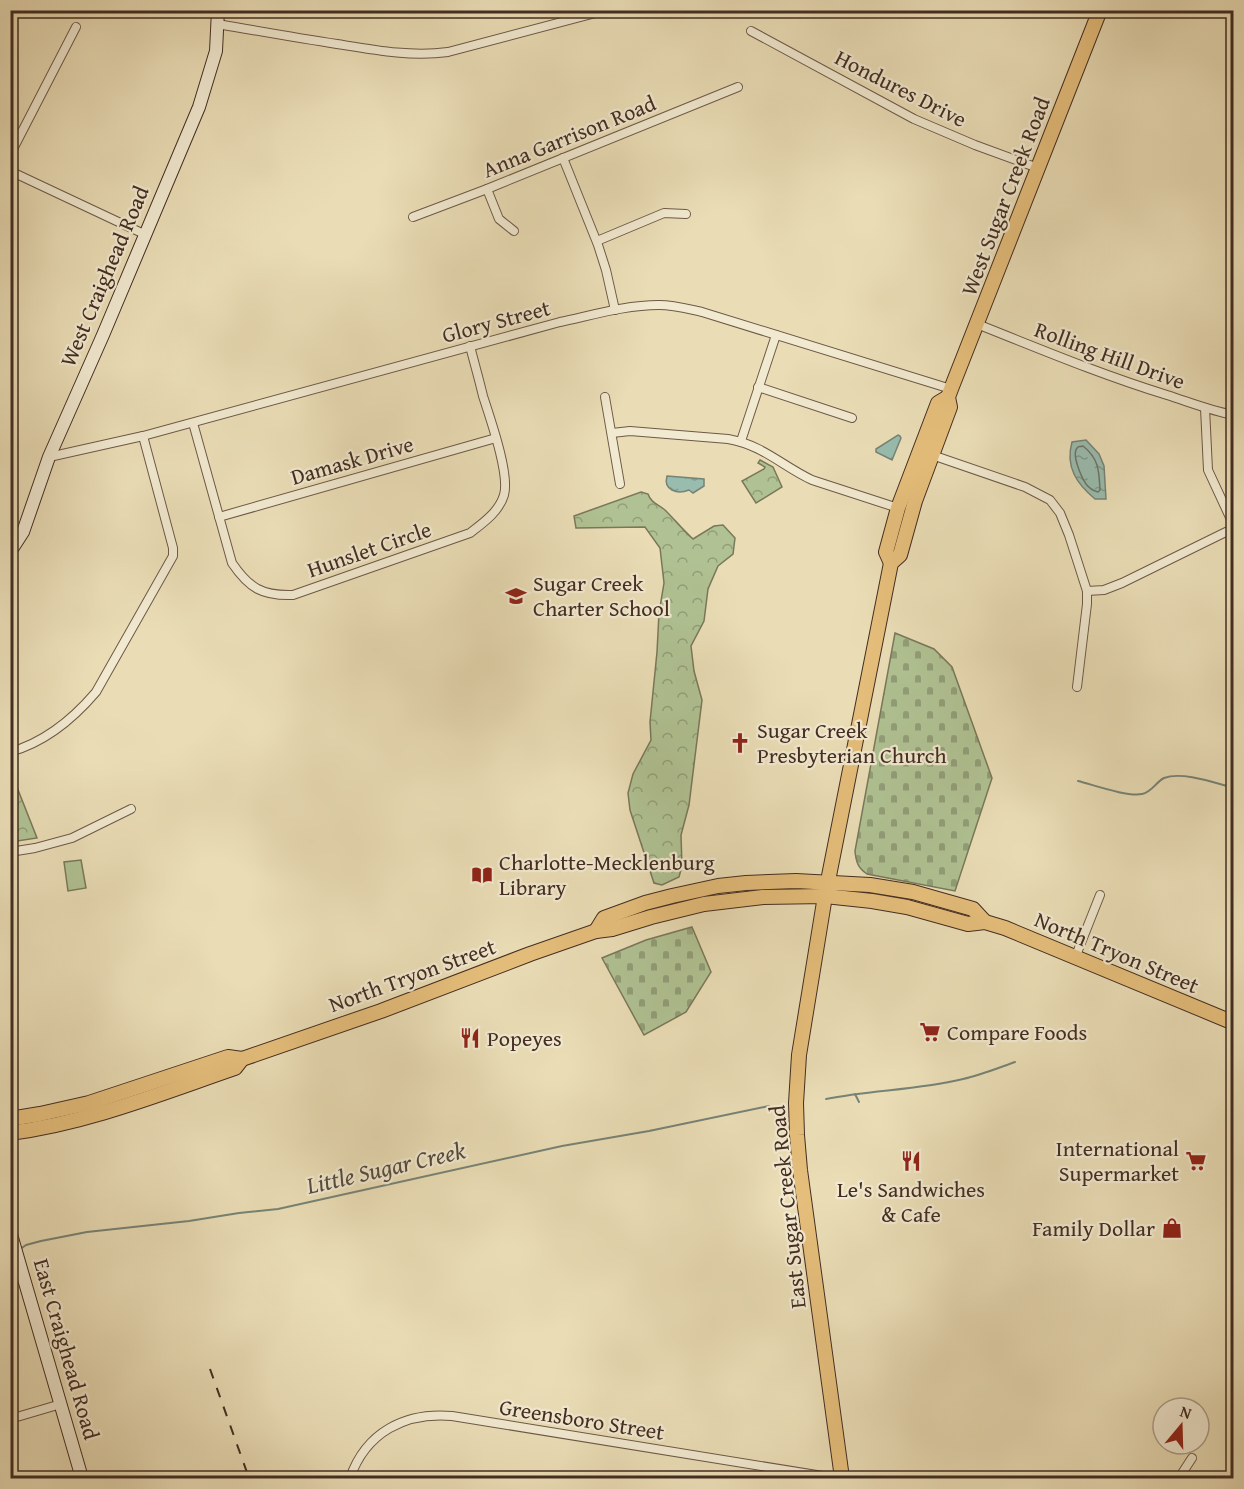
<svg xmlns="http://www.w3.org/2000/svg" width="1244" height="1489" viewBox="0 0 1244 1489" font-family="'Gentium Book Plus',serif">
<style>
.grass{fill:#b0c293;stroke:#7a785a;stroke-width:1.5}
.forest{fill:url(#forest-crowns);stroke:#7a785a;stroke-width:1.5}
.cemetery{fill:url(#cemetery-stones);stroke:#7a785a;stroke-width:1.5}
.water{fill:url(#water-ripples);stroke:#768376;stroke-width:1.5}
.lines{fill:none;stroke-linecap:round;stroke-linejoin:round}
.shore{stroke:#6e7468;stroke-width:1.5}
.stream{stroke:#768376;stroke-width:2}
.street-casing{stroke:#6d5947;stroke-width:10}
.secondary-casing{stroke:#432d22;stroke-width:14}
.primary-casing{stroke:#432d22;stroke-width:16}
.street{stroke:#f1e9d0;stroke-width:8}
.secondary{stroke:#f1e9d0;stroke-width:12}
.primary{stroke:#e5be7b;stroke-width:14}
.rail{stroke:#432d22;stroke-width:2;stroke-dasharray:10 10;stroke-linecap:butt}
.labels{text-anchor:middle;stroke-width:4.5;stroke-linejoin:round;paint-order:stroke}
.street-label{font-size:22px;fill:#432d22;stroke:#f1e9d0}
.poi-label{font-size:22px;fill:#432d22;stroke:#f1e9d0;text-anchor:start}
.water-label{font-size:24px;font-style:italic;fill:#544a3e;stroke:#f1e9d0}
</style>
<defs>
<pattern id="forest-crowns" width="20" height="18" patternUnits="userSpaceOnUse" patternTransform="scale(1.5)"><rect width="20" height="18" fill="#b0c293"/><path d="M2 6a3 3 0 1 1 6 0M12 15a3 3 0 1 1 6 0" fill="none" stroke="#919e78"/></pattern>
<pattern id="cemetery-stones" width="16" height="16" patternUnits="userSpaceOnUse" patternTransform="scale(1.5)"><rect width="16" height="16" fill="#b0c293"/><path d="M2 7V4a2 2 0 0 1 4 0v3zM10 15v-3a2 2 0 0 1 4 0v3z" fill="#919e78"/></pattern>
<pattern id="water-ripples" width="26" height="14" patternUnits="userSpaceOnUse" patternTransform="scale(1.5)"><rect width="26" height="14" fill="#98bcae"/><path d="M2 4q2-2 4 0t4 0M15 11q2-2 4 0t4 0" fill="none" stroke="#7e998d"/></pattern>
</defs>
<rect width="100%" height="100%" fill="#eaddb6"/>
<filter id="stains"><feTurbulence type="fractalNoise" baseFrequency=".00333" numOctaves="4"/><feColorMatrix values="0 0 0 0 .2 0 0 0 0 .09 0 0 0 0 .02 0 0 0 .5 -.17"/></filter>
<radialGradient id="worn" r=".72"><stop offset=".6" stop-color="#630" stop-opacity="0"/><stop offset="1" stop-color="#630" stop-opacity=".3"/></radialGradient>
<path class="grass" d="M81,860L86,888L68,891L64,862Z"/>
<g class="forest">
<path d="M760,460L773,467L782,487L756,503L742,481L764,469L765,467L758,463Z"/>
<path d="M641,492L648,494C651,503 658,504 665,510C675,520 683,530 693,539L714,526L723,525L735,538L733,554L718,566L708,589L704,621L691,646L694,671L702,700L689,805L681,835L682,866L679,877L662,885L654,883L630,810L628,793L633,774L651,740L650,722L657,652L659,613L664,583L660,548L645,527L576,528L574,516Z"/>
<path d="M11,772L37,838L11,842Z"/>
</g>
<g class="cemetery">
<path d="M895,633L934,649L952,667L992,778L955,891L867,874C858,868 856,862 855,851Z"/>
<path d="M692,927L711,972L686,1012L644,1035L602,958L646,940Z"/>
</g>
<g class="water">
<path d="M898,435L900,436L901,438L892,460L876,452V449Z"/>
<path d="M1086,440L1099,454L1104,466L1106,499H1095C1077,484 1065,467 1072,442Z"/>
<path d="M667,476L704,479V486L693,493L689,490C677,495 663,490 667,476Z"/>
</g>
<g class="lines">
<path class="shore" d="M1083,446C1099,459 1099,470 1100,490L1098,492C1094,491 1089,488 1086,484C1082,478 1070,453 1078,447C1079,446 1081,447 1083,446Z"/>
<g class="stream">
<path d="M1078,781C1094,785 1127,797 1142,794C1152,792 1156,782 1164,778C1182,771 1215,783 1234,788"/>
<path d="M1228,919L1234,914"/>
<path d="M855,1094L859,1102"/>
<path d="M826,1099C871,1090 918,1090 963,1079C981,1075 998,1068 1015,1062"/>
<path d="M19,1250L26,1245L41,1241L87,1232L189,1221L239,1213L278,1209L562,1146L649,1131L769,1106"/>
</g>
<g class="street-casing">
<g id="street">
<path d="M218,24C258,31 297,38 337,44C374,50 411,57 448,52L607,10"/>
<path d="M751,31L914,119L975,145L1038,168"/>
<path d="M10,155L76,27"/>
<path d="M563,158L598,245L606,270L615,310"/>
<path d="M10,171L144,234"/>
<path d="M487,189L499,219L514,231"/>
<path d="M413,217L487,189L738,87"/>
<path d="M597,241L664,213L686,214"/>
<path d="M977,324C1040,349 1102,375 1167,395C1189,402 1211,411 1234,415"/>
<path d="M758,387L852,418"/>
<path d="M605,397L620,484"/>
<path d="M1205,408L1208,470L1234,526"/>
<path d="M193,423L232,563C249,588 262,596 293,595L470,533C483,523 499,512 504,495C510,474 490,418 483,396C479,379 474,362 470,346"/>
<path d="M612,433L630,431L728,439C763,445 782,466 812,480L898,508"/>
<path d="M741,441L776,335"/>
<path d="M932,455L1025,487L1050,500L1060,513L1069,535L1087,591V604L1077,687"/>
<path d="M49,457L143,436L560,322C593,315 626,305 659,305C674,305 688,309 702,312L951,389"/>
<path d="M219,517L496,438"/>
<path d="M1087,591L1104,590L1122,583L1234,528"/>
<path d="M10,752C46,742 73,719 96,692L173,556V548L143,436"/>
<path d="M10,852L35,848L72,838L131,809"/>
<path d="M1075,958L1100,895"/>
<path d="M10,1419L61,1404"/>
<path d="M350,1478C366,1432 405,1412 452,1416L835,1478"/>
<path d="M1179,1478L1192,1458"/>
</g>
</g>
<g class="secondary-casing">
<g id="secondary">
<path d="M10,552L23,532L49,457L103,335L199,107L216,51L218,10"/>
<path d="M10,1231L82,1478"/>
</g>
</g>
<g class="primary-casing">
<g id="primary">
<path d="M891,563L886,552L898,508L938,403L948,397"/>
<path d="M596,931L604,918L645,903L672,896L718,886L746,883L796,881L870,885L913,892L973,909L985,922"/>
<path d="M10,1119L40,1114L89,1103L228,1057L242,1059L381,1011L530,954L596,931L612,929L651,917L704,904L763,897L825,896L872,901L907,907L968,924L985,922L1005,928L1234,1023"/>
<path d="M10,1133C88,1123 162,1093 235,1068L242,1059"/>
<path d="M842,1478L800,1170L797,1135L796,1103L799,1055L825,896L891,563L900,555L915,501L950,407L948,397L951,389L1100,10"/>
</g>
</g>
<use href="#street" class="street"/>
<use href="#secondary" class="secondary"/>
<use href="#primary" class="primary"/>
<path class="rail" d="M210,1369L249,1478"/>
</g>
<defs>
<g id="school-bare" transform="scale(1.62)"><path d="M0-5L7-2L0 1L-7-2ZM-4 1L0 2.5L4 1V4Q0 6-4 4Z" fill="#8f2418" stroke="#f1e9d0" stroke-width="2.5" paint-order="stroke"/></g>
<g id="church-bare" transform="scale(1.62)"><path d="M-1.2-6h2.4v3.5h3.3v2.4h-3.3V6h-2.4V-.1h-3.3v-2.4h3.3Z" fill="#8f2418" stroke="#f1e9d0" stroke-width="2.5" paint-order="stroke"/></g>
<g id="library-bare" transform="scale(1.62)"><path d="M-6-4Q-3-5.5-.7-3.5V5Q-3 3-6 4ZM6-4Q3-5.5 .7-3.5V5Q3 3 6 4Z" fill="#8f2418" stroke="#f1e9d0" stroke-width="2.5" paint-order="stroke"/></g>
<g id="supermarket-bare" transform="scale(1.62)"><path d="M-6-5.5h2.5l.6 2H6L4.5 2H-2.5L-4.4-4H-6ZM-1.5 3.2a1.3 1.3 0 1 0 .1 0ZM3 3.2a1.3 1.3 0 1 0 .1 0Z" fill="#8f2418" stroke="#f1e9d0" stroke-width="2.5" paint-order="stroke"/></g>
<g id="restaurant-bare" transform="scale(1.62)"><path d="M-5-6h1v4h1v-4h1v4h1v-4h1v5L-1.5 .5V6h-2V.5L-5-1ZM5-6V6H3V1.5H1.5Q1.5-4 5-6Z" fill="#8f2418" stroke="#f1e9d0" stroke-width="2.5" paint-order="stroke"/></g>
<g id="shop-bare" transform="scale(1.62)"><path d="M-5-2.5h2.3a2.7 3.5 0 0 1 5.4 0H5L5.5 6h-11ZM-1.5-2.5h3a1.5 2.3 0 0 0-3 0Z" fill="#8f2418" stroke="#f1e9d0" stroke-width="2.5" paint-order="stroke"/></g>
</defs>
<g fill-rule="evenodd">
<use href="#school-bare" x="516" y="596"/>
<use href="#church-bare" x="740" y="743"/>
<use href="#library-bare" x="482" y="875"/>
<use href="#supermarket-bare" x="930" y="1032"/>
<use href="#restaurant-bare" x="470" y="1038"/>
<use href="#restaurant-bare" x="911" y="1161"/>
<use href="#supermarket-bare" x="1196" y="1161"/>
<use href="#shop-bare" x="1172" y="1228"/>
</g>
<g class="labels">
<g class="street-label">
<text transform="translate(901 88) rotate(27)" y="8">Hondures Drive</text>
<text transform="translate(569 136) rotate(-22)" y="8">Anna Garrison Road</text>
<text transform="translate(1005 196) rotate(-69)" y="8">West Sugar Creek Road</text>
<text transform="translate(104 276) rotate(-67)" y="8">West Craighead Road</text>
<text transform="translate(496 321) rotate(-15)" y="8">Glory Street</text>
<text transform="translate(1110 355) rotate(20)" y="8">Rolling Hill Drive</text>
<text transform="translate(352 460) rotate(-16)" y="8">Damask Drive</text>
<text transform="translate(369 549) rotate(-19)" y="8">Hunslet Circle</text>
<text transform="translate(1117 952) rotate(23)" y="8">North Tryon Street</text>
<text transform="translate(412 975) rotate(-20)" y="8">North Tryon Street</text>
<text transform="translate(787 1207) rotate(-96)" y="8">East Sugar Creek Road</text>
<text transform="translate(67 1349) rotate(74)" y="8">East Craighead Road</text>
<text transform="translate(582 1419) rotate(9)" y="8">Greensboro Street</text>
</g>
<g class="poi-label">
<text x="533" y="591">Sugar Creek<tspan x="533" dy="25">Charter School</tspan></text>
<text x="757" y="738">Sugar Creek<tspan x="757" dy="25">Presbyterian Church</tspan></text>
<text x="499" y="870">Charlotte-Mecklenburg<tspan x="499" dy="25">Library</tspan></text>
<text x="947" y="1040">Compare Foods</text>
<text x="487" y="1046">Popeyes</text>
<text x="1179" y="1156" text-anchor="end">International<tspan x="1179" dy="25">Supermarket</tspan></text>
<text x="911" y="1197" text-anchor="middle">Le's Sandwiches<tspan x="911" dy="25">&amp; Cafe</tspan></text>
<text x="1155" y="1236" text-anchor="end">Family Dollar</text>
</g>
<g class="water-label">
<text transform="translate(386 1168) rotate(-13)" y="8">Little Sugar Creek</text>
</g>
</g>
<rect width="1244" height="1489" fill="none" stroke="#eaddb6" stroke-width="36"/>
<rect x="12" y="12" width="1220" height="1465" fill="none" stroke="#432d22" stroke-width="3"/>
<rect x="18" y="18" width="1208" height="1453" fill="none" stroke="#432d22" stroke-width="1.5"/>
<g transform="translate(1181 1426) rotate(19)"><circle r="28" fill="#f1e9d0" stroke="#ab9e8a" stroke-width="1.5"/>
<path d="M0-4.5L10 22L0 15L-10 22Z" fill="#8f2418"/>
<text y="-9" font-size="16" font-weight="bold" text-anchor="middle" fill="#432d22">N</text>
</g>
<rect width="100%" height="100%" filter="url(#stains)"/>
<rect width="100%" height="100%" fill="url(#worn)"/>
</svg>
